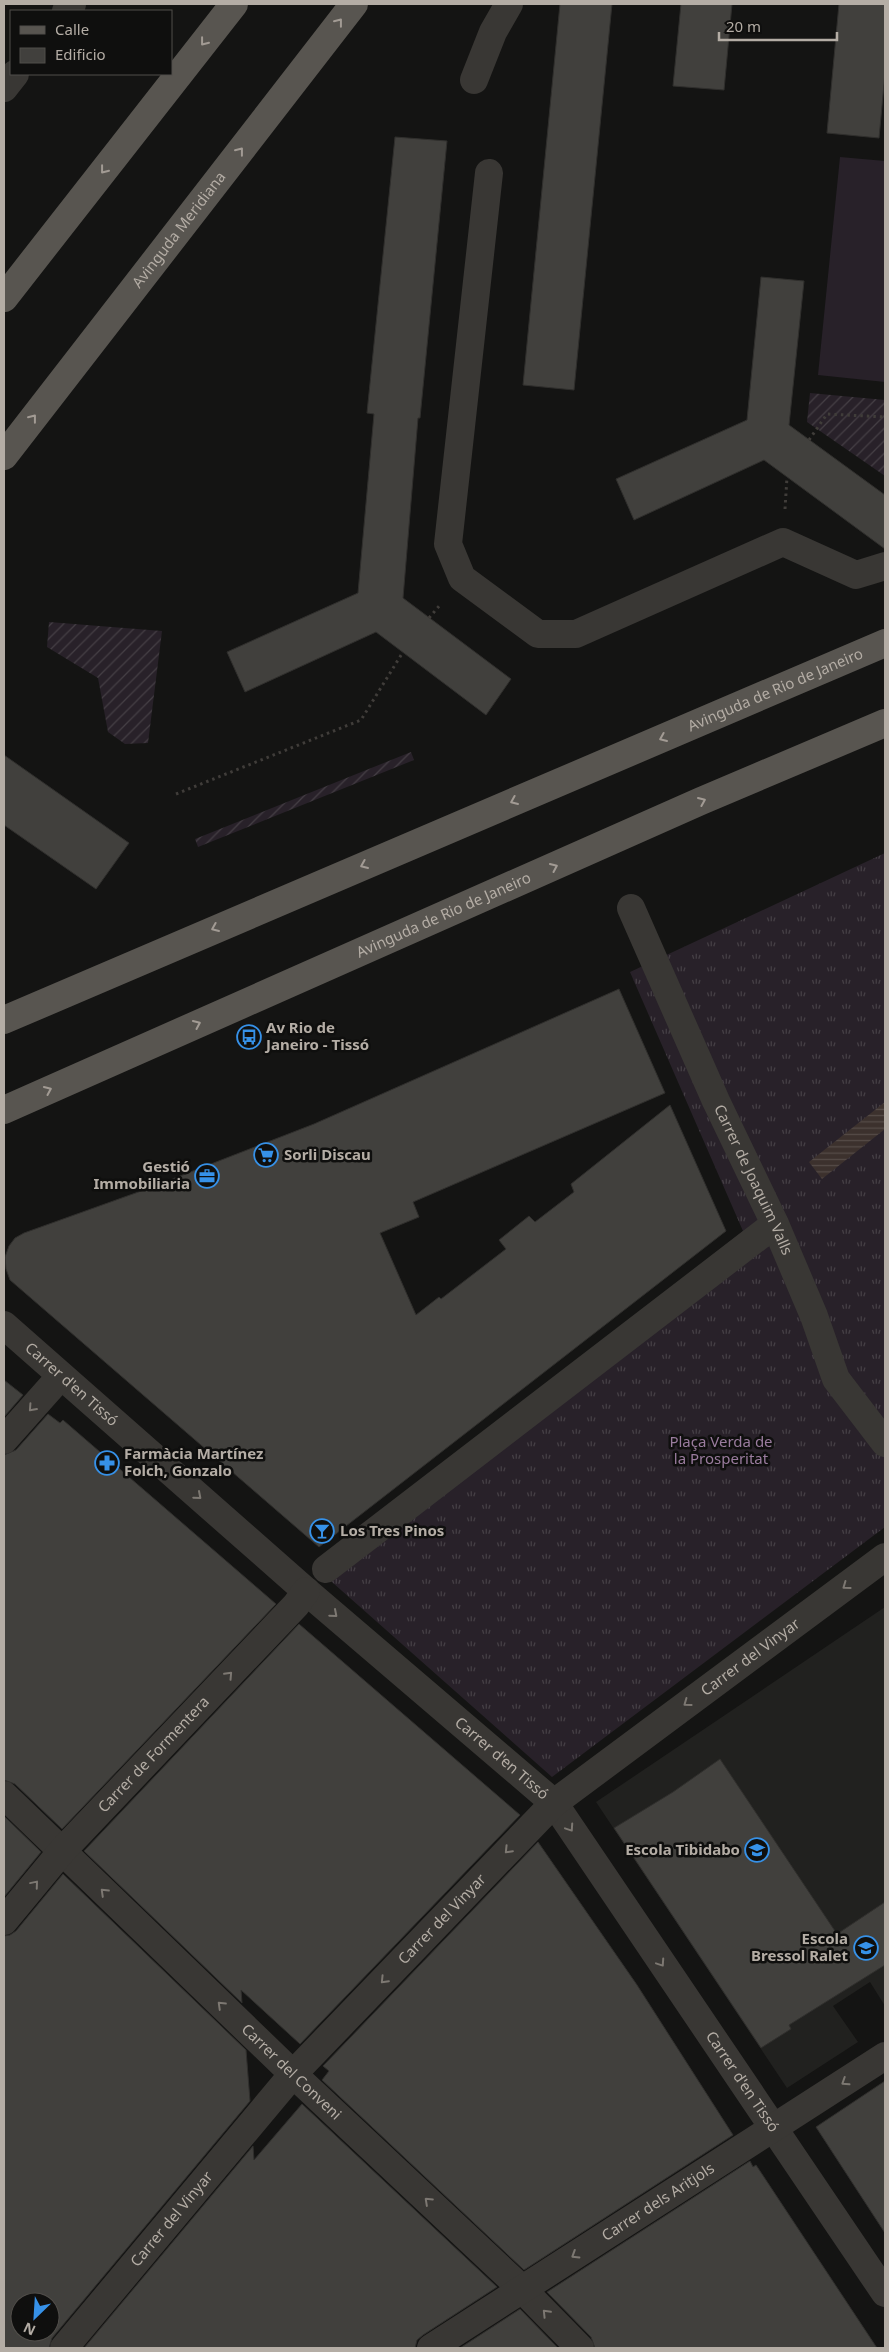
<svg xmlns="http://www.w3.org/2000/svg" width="889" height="2352" viewBox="0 0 889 2352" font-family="'Noto Sans',sans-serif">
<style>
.built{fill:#21211f}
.grass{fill:url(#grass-tufts)}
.garden{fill:url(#garden-furrows)}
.pitch{fill:#282129}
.water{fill:url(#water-rules)}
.building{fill:#41403d;stroke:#302f2d;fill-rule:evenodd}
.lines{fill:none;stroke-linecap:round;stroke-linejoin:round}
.path{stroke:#403d3a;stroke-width:3;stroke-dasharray:2.5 4;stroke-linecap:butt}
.minor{stroke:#393734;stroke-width:28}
.major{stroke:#585550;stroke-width:28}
.oneway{stroke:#a29b94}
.oneway2{stroke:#7d7872}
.labels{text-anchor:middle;stroke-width:5;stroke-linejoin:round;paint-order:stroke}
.street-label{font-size:15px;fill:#b4ada5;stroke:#0f0f0e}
.poi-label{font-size:15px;font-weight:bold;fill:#b4ada5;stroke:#0f0f0e;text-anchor:start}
.park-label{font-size:15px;fill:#9a7c9e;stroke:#0f0f0e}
</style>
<defs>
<pattern id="grass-tufts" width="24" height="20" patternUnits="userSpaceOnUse" patternTransform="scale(1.25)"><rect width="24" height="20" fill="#282129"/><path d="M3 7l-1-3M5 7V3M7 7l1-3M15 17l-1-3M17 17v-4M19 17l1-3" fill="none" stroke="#453f45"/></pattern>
<pattern id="garden-furrows" width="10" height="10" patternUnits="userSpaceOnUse" patternTransform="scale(1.25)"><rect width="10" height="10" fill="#282129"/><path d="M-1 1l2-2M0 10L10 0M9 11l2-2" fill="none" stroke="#453f45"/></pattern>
<pattern id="water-rules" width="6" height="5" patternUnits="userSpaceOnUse" patternTransform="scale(1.25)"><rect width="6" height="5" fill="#3c312d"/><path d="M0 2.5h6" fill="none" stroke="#564c48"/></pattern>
</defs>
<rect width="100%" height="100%" fill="#141413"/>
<path class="built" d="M885,1607V2006L870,1982L833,2006L858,2042L787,2088L596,1802Z"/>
<path class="grass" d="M885,853V1527L552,1777L315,1567L743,1231L630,972Z"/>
<g class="garden">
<path d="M810,393L885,400V476L807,422Z"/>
<path d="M49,622L162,631L148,743L125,744L108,732L98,678L47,647Z"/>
<path d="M411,752L414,760L198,847L195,839Z"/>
</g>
<path class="pitch" d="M840,157L885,161V382L818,375Z"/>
<path class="water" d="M885,1102V1129L822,1179L809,1162Z"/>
<g class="building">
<path d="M560,4H612L574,390L523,385Z"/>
<path d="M681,4H732L724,90L673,86Z"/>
<path d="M839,4H885V73L879,138L827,133Z"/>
<path d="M395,137L447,141L420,418H418L403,598L511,679L486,715L376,632L245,692L227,652L358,593L374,414L367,413Z"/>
<path d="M761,277L804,281L789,425L885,495V549L764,460L634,520L616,479L747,420Z"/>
<path d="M4,755L129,843L96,889L4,825Z"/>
<path d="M619,989L665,1093L413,1202L419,1217L380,1233L416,1315L439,1297L441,1299L506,1249L499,1240L529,1216L535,1222L574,1192L571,1184L670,1105L726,1231L319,1547L10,1280L6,1269L5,1257L9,1246L15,1238L24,1233L144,1190L314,1124Z"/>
<path d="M4,1380L23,1395L4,1417Z"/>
<path d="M48,1414L60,1423L63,1420L276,1604L62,1829L15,1784L4,1780V1455L16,1450Z"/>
<path d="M299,1624L520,1815L300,2044L241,1990L242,2003L84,1851Z"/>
<path d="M720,1759L837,1934L885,1902V1965L789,2025L791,2029L761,2048L614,1828L673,1792Z"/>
<path d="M4,1816L41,1852L4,1897Z"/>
<path d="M538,1842L637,1985L733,2135L524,2270L322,2080L329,2071L323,2066Z"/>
<path d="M63,1874L246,2050L250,2101L52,2338L49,2348H4V1936L10,1935L16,1931ZM20,2302H50V2332H20Z"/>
<path d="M885,2081V2233L816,2127Z"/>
<path d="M302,2104L497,2287L423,2335L417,2340L415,2348H84L253,2146L254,2160Z"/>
<path d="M750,2161L753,2167L756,2165L877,2348H595L591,2337L547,2292Z"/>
<path d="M520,2309L558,2348H460Z"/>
</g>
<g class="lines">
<g class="path">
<path d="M809,440L827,414L885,417"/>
<path d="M785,509L787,477"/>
<path d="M429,618L440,605"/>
<path d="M176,794L361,720L403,652"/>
</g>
<g class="minor">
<path d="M66,11L72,4"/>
<path d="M474,80L493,32L509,4"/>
<path d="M4,88L15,74"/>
<path d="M489,173L448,544L462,578L538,634H576L783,542L856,575L885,566"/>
<path id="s1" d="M631,908L716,1101L775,1224L814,1316L836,1379L885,1443"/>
<path id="s2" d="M4,1325L306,1591L554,1803L885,2293"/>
<path d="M4,1440L60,1377"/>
<path d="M326,1569L775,1224"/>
<path id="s3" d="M4,1795L293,2074L522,2289L580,2348"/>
<path id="s4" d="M4,1921L62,1851L296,1605L306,1591"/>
<path id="s5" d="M64,2348L293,2074L554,1803L885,1557"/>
<path id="s6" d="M431,2348L885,2056"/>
</g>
<g class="major">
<path d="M4,298L234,4"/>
<path id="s7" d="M4,456L354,4"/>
<path id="s8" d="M4,1020L885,643"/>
<path id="s9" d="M4,1110L701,801L885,723"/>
</g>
</g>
<defs><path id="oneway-chevron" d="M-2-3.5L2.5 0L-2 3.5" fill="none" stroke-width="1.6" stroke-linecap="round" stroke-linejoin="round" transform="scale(1.25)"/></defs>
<g class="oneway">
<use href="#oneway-chevron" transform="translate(339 22) rotate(-52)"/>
<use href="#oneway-chevron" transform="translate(204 42) rotate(128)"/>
<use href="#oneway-chevron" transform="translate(240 151) rotate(-52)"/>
<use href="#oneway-chevron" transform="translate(104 170) rotate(128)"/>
<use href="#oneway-chevron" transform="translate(33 418) rotate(-52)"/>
<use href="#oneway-chevron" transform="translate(663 738) rotate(157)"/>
<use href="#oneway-chevron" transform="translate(514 801) rotate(157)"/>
<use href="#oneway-chevron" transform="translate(702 801) rotate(-23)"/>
<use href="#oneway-chevron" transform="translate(364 865) rotate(157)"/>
<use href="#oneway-chevron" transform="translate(554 867) rotate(-24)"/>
<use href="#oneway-chevron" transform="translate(215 928) rotate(157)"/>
<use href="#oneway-chevron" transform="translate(197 1024) rotate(-24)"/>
<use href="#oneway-chevron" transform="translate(48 1090) rotate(-24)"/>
</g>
<g class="oneway2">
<use href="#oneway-chevron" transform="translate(32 1408) rotate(132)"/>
<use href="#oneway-chevron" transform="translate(198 1496) rotate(41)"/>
<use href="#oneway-chevron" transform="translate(846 1586) rotate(144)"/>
<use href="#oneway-chevron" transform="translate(334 1614) rotate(41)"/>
<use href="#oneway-chevron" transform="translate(229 1675) rotate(-47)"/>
<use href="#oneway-chevron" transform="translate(687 1703) rotate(144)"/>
<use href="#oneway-chevron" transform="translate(570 1828) rotate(56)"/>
<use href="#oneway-chevron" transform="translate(508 1850) rotate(134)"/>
<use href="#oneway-chevron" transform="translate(35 1884) rotate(-50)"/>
<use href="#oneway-chevron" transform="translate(104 1892) rotate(-136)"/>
<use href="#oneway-chevron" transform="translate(661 1963) rotate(56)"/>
<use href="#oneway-chevron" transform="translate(384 1980) rotate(134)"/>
<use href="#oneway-chevron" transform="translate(221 2005) rotate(-136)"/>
<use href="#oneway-chevron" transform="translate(845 2082) rotate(147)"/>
<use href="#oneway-chevron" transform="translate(428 2201) rotate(-137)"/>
<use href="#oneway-chevron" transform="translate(575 2255) rotate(148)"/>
<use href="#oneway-chevron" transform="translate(546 2313) rotate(-134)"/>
</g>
<defs>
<g id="bus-ring" transform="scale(1.25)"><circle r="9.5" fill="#0f0f0e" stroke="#3691e8" stroke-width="1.5"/><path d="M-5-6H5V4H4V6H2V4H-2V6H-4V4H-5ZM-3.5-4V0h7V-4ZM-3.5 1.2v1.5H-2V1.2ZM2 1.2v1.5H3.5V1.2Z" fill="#3691e8"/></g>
<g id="supermarket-ring" transform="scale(1.25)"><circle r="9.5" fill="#0f0f0e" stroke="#3691e8" stroke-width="1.5"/><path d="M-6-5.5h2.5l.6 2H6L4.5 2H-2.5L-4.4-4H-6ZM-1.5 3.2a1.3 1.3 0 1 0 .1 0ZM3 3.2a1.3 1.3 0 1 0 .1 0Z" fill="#3691e8"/></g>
<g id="office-ring" transform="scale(1.25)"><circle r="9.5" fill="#0f0f0e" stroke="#3691e8" stroke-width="1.5"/><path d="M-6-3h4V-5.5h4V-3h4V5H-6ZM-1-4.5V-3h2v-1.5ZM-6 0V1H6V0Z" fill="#3691e8"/></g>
<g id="pharmacy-ring" transform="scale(1.25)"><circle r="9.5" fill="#0f0f0e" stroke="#3691e8" stroke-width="1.5"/><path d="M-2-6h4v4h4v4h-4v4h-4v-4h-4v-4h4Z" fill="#3691e8"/></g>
<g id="bar-ring" transform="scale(1.25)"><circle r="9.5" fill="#0f0f0e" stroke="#3691e8" stroke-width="1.5"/><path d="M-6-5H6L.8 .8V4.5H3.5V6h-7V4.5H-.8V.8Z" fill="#3691e8"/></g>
<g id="school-ring" transform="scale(1.25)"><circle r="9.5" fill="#0f0f0e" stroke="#3691e8" stroke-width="1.5"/><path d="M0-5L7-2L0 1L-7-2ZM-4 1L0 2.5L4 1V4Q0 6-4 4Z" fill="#3691e8"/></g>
</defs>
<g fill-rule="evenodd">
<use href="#bus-ring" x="249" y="1037"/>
<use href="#supermarket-ring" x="266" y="1155"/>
<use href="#office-ring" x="207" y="1176"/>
<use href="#pharmacy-ring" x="107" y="1463"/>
<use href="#bar-ring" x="322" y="1531"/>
<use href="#school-ring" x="757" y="1850"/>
<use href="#school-ring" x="866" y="1948"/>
</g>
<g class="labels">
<g class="street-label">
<text dy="5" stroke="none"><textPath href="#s7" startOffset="286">Avinguda Meridiana</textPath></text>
<text dy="5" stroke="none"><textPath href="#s8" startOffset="839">Avinguda de Rio de Janeiro</textPath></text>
<text dy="5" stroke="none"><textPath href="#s9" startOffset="481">Avinguda de Rio de Janeiro</textPath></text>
<text dy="5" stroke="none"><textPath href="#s1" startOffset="298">Carrer de Joaquim Valls</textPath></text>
<text dy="5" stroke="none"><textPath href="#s2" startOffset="90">Carrer d'en Tissó</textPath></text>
<text dy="5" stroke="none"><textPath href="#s5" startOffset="978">Carrer del Vinyar</textPath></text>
<text dy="5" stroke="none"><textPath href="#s4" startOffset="224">Carrer de Formentera</textPath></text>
<text dy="5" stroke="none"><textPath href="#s2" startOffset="660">Carrer d'en Tissó</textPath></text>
<text dy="5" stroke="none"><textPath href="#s5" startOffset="572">Carrer del Vinyar</textPath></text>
<text dy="5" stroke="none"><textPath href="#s3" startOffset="399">Carrer del Conveni</textPath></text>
<text dy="5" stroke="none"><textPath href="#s2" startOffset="1065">Carrer d'en Tissó</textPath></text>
<text dy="5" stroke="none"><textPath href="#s6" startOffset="270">Carrer dels Aritjols</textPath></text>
<text dy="5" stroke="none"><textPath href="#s5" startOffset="168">Carrer del Vinyar</textPath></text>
</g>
<g class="poi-label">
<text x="266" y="1033">Av Rio de<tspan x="266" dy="17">Janeiro - Tissó</tspan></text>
<text x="284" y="1160">Sorli Discau</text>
<text x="190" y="1172" text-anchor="end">Gestió<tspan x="190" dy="17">Immobiliaria</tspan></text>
<text x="124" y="1459">Farmàcia Martínez<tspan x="124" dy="17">Folch, Gonzalo</tspan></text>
<text x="340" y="1536">Los Tres Pinos</text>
<text x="740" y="1855" text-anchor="end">Escola Tibidabo</text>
<text x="848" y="1944" text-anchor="end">Escola<tspan x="848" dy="17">Bressol Ralet</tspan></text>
</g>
<g class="park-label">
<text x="721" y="1447">Plaça Verda de<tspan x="721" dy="17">la Prosperitat</tspan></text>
</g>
</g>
<rect width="889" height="2352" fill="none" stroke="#b4ada5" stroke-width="10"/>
<rect x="10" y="10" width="162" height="65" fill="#0f0f0e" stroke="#514e4a"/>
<rect x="20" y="26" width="25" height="8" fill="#585550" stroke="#514e4a"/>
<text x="55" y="35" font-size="15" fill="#b4ada5">Calle</text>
<rect x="20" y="48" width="25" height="15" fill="#41403d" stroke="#514e4a"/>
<text x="55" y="60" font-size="15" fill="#b4ada5">Edificio</text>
<g transform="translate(35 2317) rotate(205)"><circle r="24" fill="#0f0f0e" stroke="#514e4a"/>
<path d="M0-4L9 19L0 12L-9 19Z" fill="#3691e8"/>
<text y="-8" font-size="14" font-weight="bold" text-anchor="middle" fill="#b4ada5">N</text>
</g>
<path d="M719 32v8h118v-8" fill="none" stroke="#b4ada5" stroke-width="2.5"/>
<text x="726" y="32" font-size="15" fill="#b4ada5" stroke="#0f0f0e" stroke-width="4" paint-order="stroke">20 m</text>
</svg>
